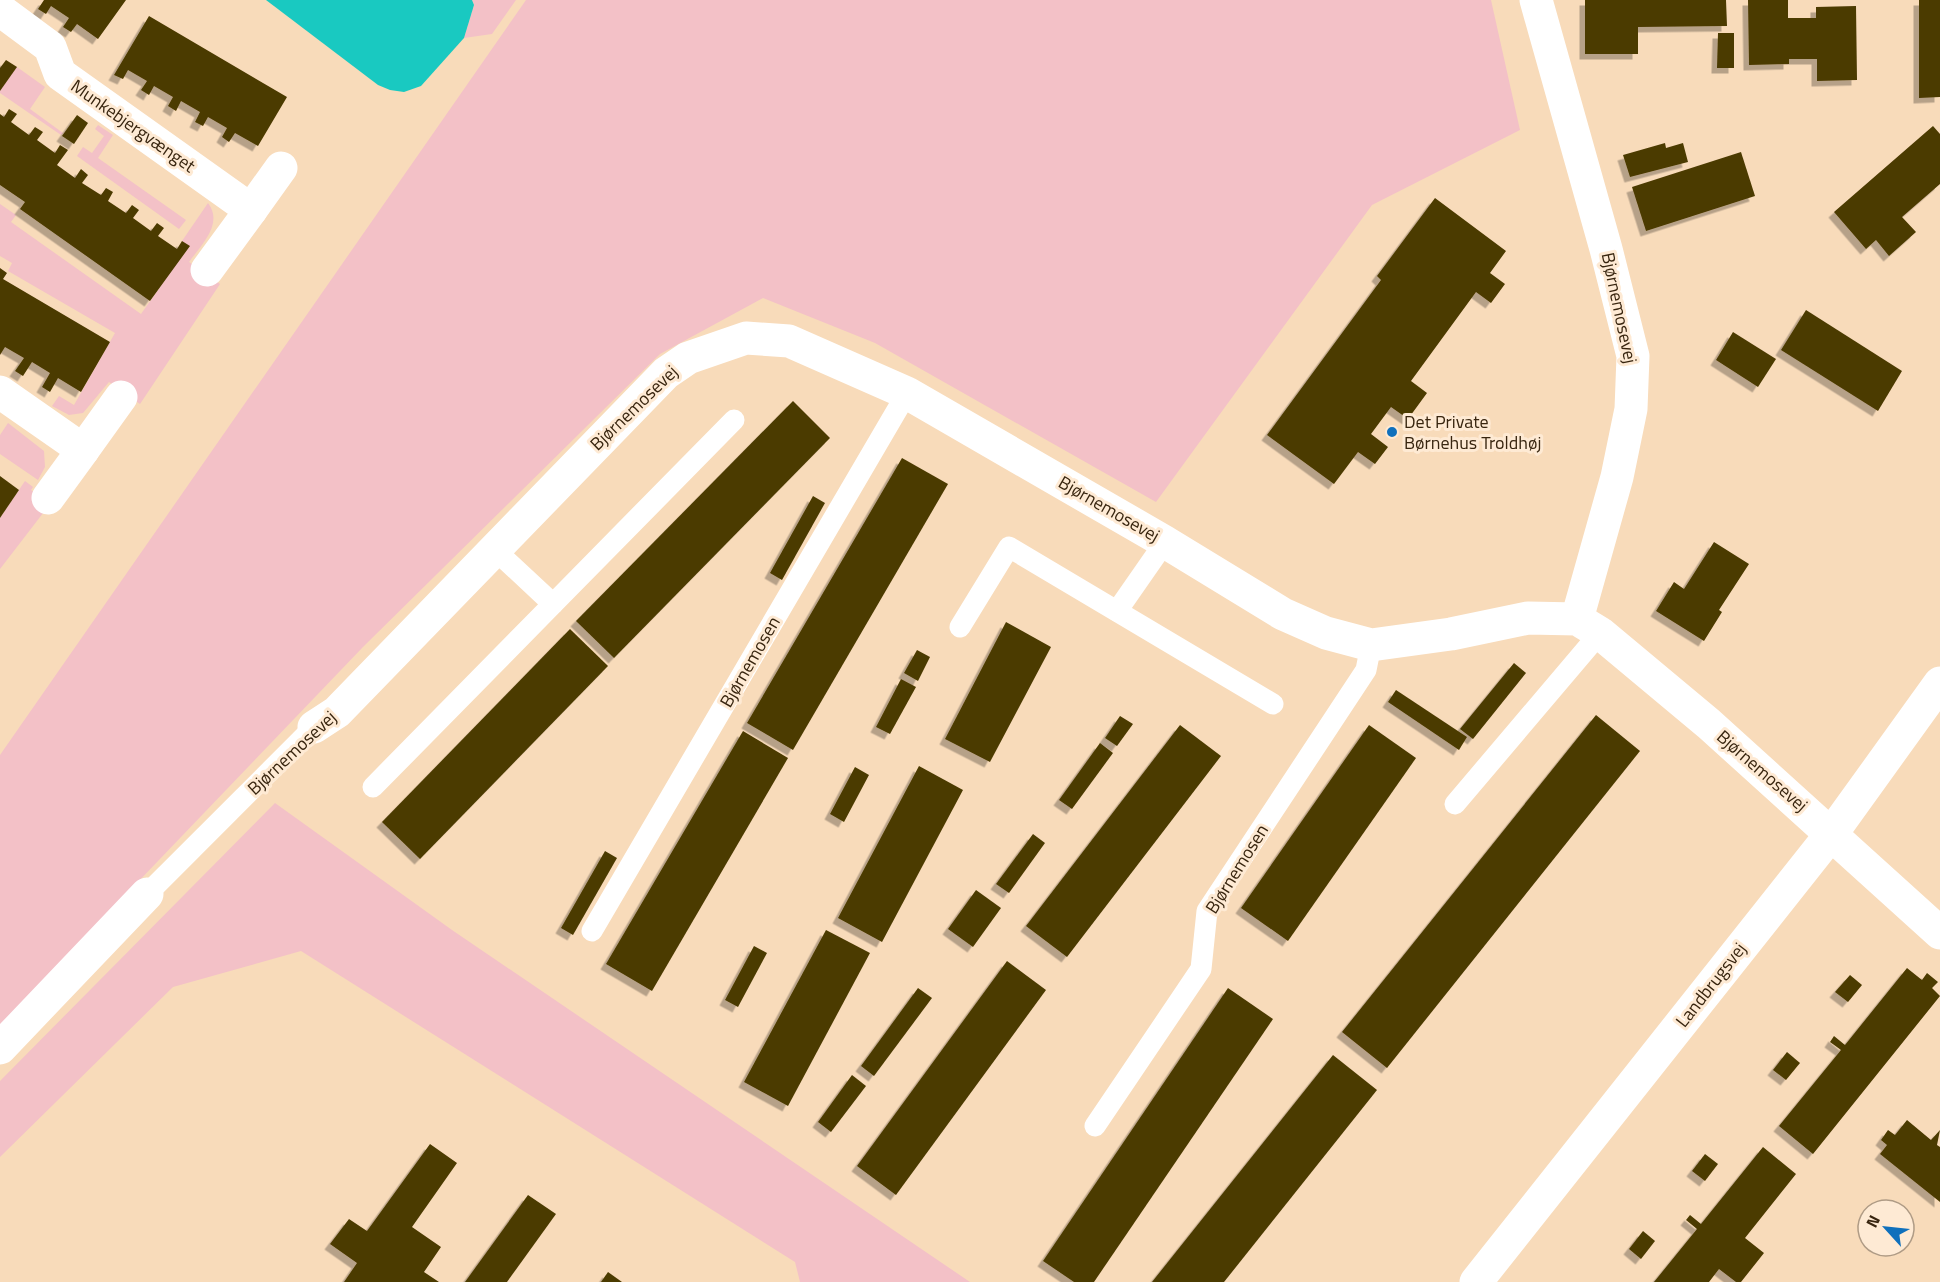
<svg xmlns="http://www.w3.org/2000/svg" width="1940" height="1282" viewBox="0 0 1940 1282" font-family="'Titillium Web',sans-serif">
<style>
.green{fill:#f3c1c7}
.water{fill:#19c9c1}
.building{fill:#4b3a01;filter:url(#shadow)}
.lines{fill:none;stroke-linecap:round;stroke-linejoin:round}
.service{stroke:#fff;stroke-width:21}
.minor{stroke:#fff;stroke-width:33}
.tertiary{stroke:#fff;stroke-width:33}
.poi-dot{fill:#0f70bc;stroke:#feead4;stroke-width:2}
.labels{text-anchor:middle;stroke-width:6;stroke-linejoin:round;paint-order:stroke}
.street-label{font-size:18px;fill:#38250f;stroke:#feead4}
.poi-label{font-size:18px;fill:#38250f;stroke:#feead4;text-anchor:start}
</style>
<defs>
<filter id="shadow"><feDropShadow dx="-5.5" dy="5.5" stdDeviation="0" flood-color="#0004"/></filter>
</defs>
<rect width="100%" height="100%" fill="#f8dbba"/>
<g class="green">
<path d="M472,0H516L492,34L464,38L474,5Z"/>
<path d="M526,0H1491L1520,130L1372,205L1156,502L875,343L763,298L660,354L363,647L0,1026V755Z"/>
<path d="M17,67L45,87L30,109L63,133L61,135L0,93V89Z"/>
<path d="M98,125L113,135L98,158L186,220L179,229L77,156L83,147L92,153L104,136L95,129Z"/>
<path d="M208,203C224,224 201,245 189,262L220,284L140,404L109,382L83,413L69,415L52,406L59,396L74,405L115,333L8,271L12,263L0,256V204L16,215L11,222L141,314L189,246L182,241Z"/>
<path d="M8,423L44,451L45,467L38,480L0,454V435Z"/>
<path d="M25,481L33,487L31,490L50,504L0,569V518Z"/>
<path d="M275,803L452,930L970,1282H800L795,1262L301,951L173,987L0,1157V1081Z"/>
</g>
<path class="water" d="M266,0H472L474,5L464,38L421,86L404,92L390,90L378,85Z"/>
<g class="building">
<path d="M44,0H126L98,39L77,24L71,32L63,27L69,18L51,6L46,14L38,9Z"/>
<path d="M1585,0H1726L1727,26L1638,27V54H1585Z"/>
<path d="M1748,0H1788V18H1816V7L1856,6L1857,80L1817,81V59H1789V64L1749,65Z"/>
<path d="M1919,0H1940V97L1919,98Z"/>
<path d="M149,16L287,97L258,146L235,133L229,142L222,137L227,128L208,117L203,126L195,122L200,112L181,101L176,111L168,106L173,97L154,86L149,95L141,90L147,81L128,70L123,79L114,75Z"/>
<path d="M1718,33H1734V68H1717Z"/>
<path d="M6,60L17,67L0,91V68Z"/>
<path d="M9,109L17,114L11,122L29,135L35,127L43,132L37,140L55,153L60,145L68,150L57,165L75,178L81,169L88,175L82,183L101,195L106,188L113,192L108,201L126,213L132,205L139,210L133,218L151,231L157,223L164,228L158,236L177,249L182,241L190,246L150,301L20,209L25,202L0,185V114L4,117Z"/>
<path d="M77,115L88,123L74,144L62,136Z"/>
<path d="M1933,126L1940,134V184L1902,217L1916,232L1889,256L1876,240L1866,249L1834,212Z"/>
<path d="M1665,143L1666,148L1683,143L1688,162L1630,177L1623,155Z"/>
<path d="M1741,152L1755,196L1646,231L1632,187Z"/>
<path d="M1435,198L1506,251L1490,273L1505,284L1491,303L1476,292L1411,381L1427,393L1408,419L1391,407L1371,434L1388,447L1375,464L1358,452L1334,484L1267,435L1381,280L1377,276Z"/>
<path d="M0,268L7,273L3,279L110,342L81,392L58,378L50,392L42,387L50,373L32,362L23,376L15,371L24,358L5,347L0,355Z"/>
<path d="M1806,310L1902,371L1878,411L1781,350Z"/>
<path d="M1733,332L1776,359L1758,387L1716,360Z"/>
<path d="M793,401L830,438L614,658L576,621Z"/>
<path d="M902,458L948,484L793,750L747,723Z"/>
<path d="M0,476L19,490L0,518Z"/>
<path d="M813,496L825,503L782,580L770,573Z"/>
<path d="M1714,542L1749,564L1719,610L1722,612L1704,641L1656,611L1674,582L1684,589Z"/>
<path d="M1006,622L1051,647L990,762L945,739Z"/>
<path d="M570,629L608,666L420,859L382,822Z"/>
<path d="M917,650L930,657L918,681L904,673Z"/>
<path d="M1514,663L1526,673L1473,739L1460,729Z"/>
<path d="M901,679L916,687L890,734L876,727Z"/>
<path d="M1396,690L1467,737L1459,750L1388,702Z"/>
<path d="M1596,715L1640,751L1387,1068L1342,1032Z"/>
<path d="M1120,716L1133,724L1117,746L1105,738Z"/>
<path d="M1180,725L1221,756L1067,957L1026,926Z"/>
<path d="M1369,725L1416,758L1288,941L1241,908Z"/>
<path d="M743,731L788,758L652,991L606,964Z"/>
<path d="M1100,743L1113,753L1072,809L1059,800Z"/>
<path d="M919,766L963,790L882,942L838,918Z"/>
<path d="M855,767L869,775L844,822L830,814Z"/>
<path d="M1033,834L1045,843L1009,893L996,884Z"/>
<path d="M605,851L617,858L573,935L561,928Z"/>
<path d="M976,890L1001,908L973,947L948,929Z"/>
<path d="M826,930L870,953L788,1106L744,1082Z"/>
<path d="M754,946L767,953L738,1007L725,1000Z"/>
<path d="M1007,961L1046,990L896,1195L857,1166Z"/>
<path d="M1907,968L1922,980L1927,973L1938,982L1932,988L1940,996L1813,1154L1779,1126L1841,1050L1830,1042L1834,1036L1845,1045Z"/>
<path d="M1850,975L1862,985L1848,1002L1835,992Z"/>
<path d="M918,988L932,998L874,1076L861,1066Z"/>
<path d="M1228,988L1273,1019L1094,1282H1074L1043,1261Z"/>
<path d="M1787,1052L1800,1063L1786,1080L1773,1070Z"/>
<path d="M1333,1055L1377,1090L1224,1282H1152Z"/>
<path d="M852,1075L866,1086L831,1132L818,1122Z"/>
<path d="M1907,1120L1931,1140L1940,1130L1937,1145L1940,1147V1202L1880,1154L1887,1145L1881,1140L1888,1130L1895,1135Z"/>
<path d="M430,1144L457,1163L412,1227L441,1247L424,1272L439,1282H344L357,1263L330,1244L349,1219L367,1231Z"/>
<path d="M1763,1147L1796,1174L1745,1238L1764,1253L1741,1282H1736L1719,1269L1709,1282H1654L1697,1229L1686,1220L1690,1215L1701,1224Z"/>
<path d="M1705,1154L1718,1164L1705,1181L1692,1171Z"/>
<path d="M528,1195L556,1214L507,1282H465Z"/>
<path d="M1643,1231L1655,1241L1641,1259L1629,1249Z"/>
<path d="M608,1272L622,1282H601Z"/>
</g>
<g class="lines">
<g class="service">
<path d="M493,548L553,604L734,420"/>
<path d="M1117,611L1165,542"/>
<path d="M960,627L1009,547L1273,704"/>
<path d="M373,787L553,604"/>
<path d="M1455,804L1600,633"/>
<path d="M147,894L314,727"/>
<path d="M592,931L907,393"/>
<path d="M1095,1126L1201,969L1207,911L1366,670L1371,645"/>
</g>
<g class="minor">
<path d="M1536,0L1606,249L1633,356L1631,409L1617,477L1577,619"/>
<path d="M0,10L50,47L60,74L251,210L207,270"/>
<path d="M251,210L281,168"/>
<path d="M0,392L83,450L121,397"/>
<path d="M48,498L83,450"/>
<path d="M314,727L337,712L666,373L688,358L746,338L789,341L907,393L1165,542L1283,614L1326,633L1371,645L1451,634L1528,618L1577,619L1600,633L1709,724L1940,933"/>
<path d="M0,1048L147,894"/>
</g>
<path class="tertiary" d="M1476,1282L1832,833L1940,683"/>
</g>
<circle class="poi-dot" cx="1392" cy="432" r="6"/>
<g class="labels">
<g class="street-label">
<text transform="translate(133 126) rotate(35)" y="6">Munkebjergvænget</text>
<text transform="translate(1619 308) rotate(78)" y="6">Bjørnemosevej</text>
<text transform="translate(634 408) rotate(-44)" y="6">Bjørnemosevej</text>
<text transform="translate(1109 509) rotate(30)" y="6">Bjørnemosevej</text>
<text transform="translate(750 662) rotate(-60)" y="6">Bjørnemosen</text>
<text transform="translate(292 753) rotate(-43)" y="6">Bjørnemosevej</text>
<text transform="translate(1762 771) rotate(41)" y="6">Bjørnemosevej</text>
<text transform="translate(1237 869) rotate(-58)" y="6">Bjørnemosen</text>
<text transform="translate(1711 985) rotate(-52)" y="6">Landbrugsvej</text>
</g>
<g class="poi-label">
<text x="1404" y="428">Det Private<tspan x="1404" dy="21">Børnehus Troldhøj</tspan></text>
</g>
</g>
<g transform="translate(1886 1228) rotate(297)"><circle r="28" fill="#feead4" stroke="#af9b85" stroke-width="1.5"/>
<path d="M0-4.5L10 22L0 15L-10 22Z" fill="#0f70bc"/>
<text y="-9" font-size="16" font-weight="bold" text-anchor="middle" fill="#38250f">N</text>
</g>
</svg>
